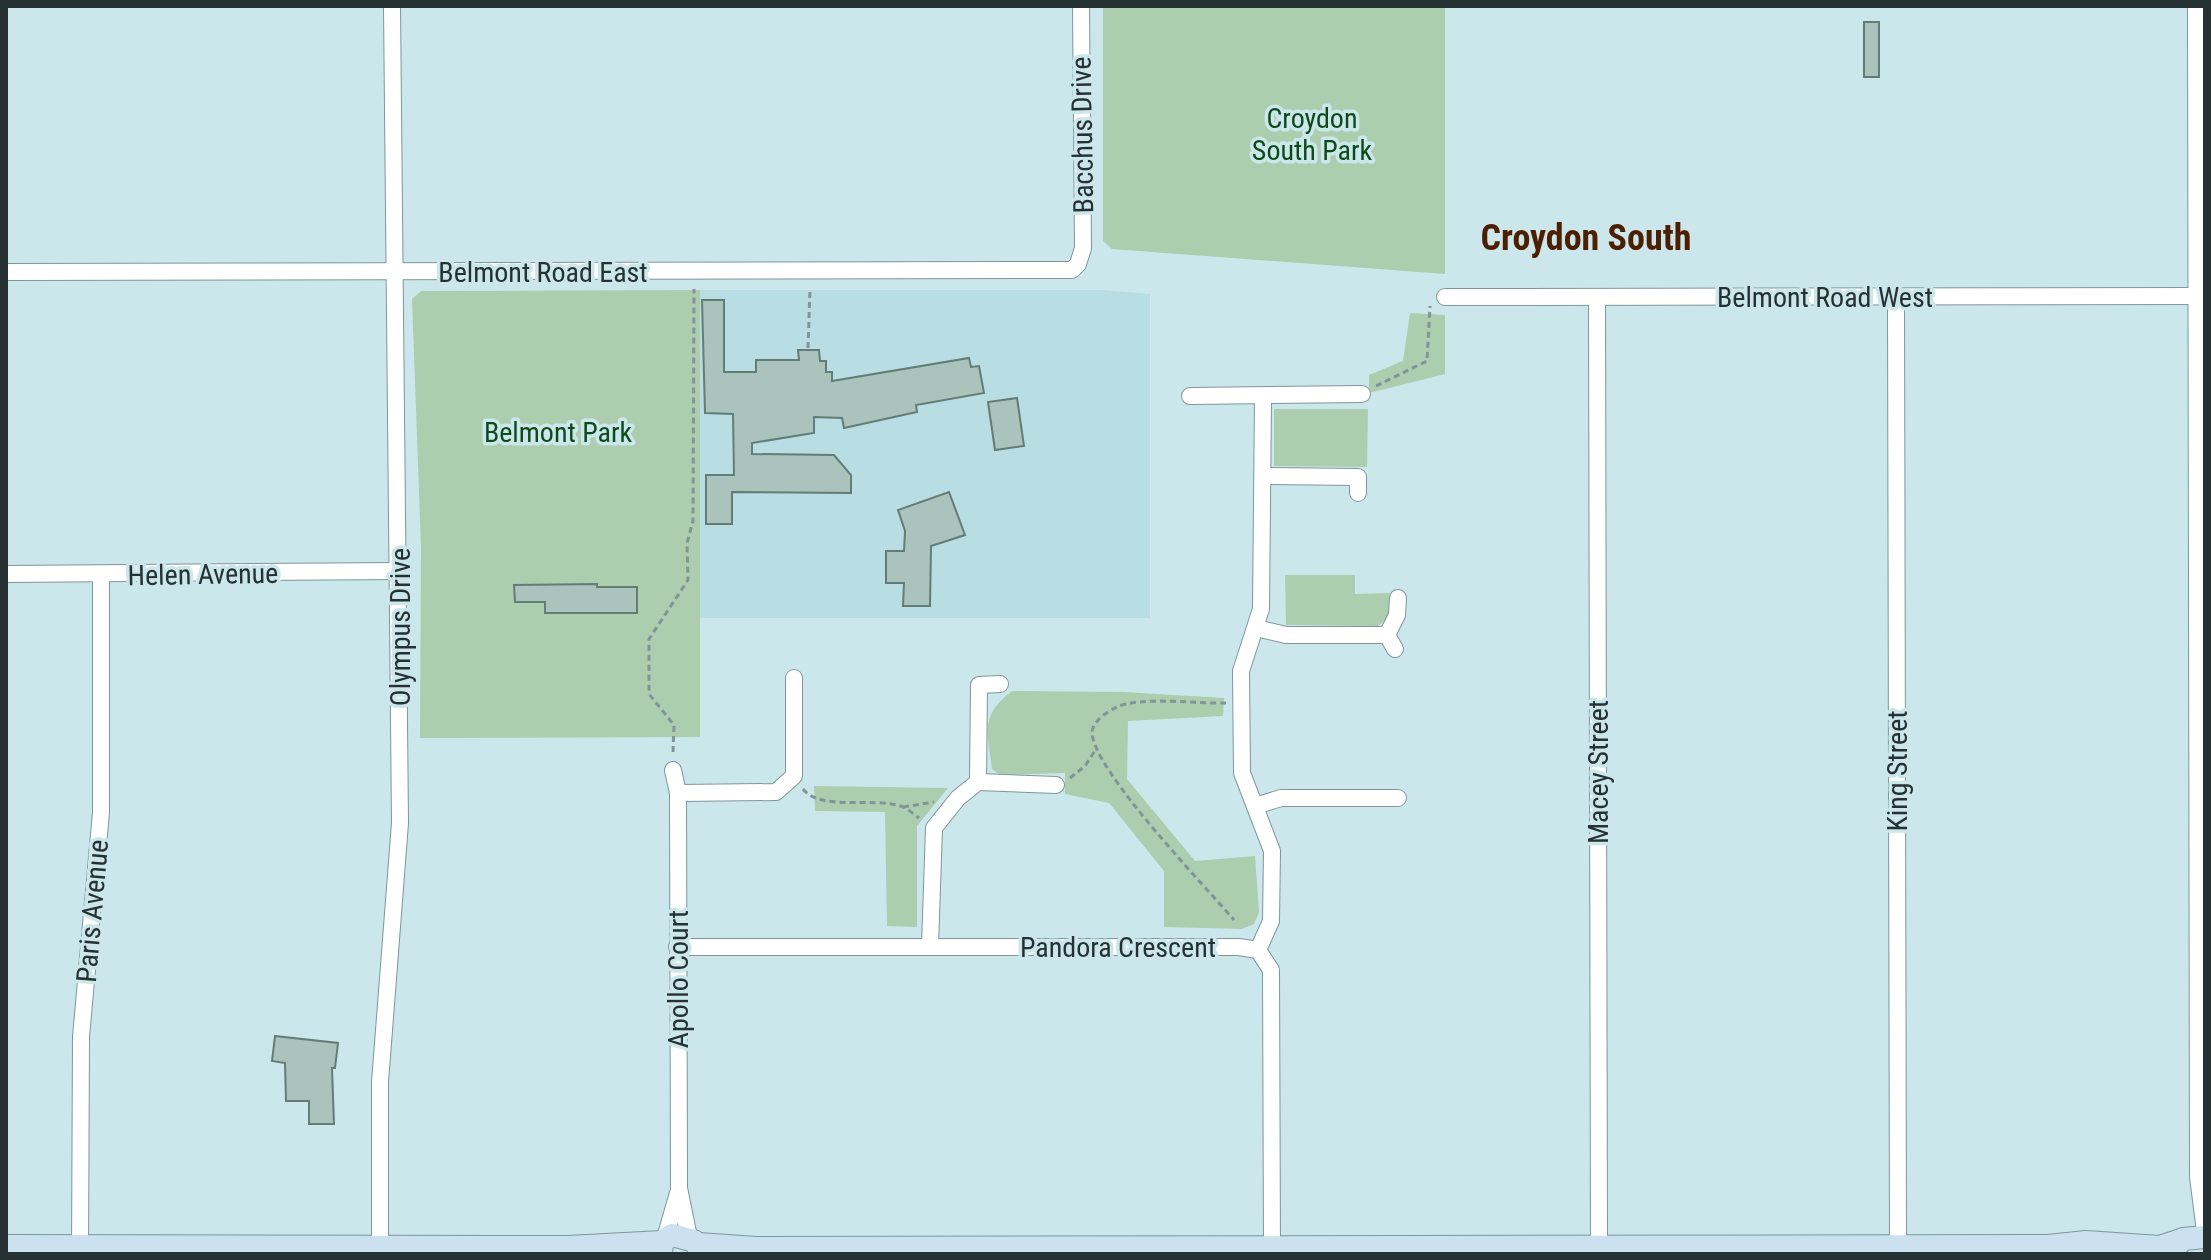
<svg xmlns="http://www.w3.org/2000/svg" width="2211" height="1260" viewBox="0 0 2211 1260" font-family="'Roboto Condensed',sans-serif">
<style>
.built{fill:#b8dde3}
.green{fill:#adcdaf}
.building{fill:#aac4bd;stroke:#647c76;stroke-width:2}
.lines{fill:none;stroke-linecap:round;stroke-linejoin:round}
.street-casing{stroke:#7d979b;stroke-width:18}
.secondary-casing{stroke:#7d979b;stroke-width:24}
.path{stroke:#819598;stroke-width:3;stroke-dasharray:6 4;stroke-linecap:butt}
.street{stroke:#fff;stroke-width:16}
.secondary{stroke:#cbe1ef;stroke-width:22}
.labels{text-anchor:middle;stroke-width:7;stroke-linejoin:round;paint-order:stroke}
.park-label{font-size:28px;fill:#0c4a18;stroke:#cbe7eb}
.street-label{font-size:28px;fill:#263133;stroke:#cbe7eb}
.district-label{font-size:36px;font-weight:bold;fill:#4b1f00;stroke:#cbe7eb}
</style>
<rect width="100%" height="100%" fill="#cbe7eb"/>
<path class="built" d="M700,290H1103L1150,294V618H700Z"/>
<g class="green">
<path d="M1103,6H1445V274L1112,249L1103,241Z"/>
<path d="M700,290V737L420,738L421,547L412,299L421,291Z"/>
<path d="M1410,313L1445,315V374L1369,393V375L1403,361Z"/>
<path d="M1274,409H1368L1367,467L1274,466Z"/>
<path d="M1285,575H1355V594L1389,593L1390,616L1378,626L1286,625Z"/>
<path d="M1012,691L1124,692L1224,698L1223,716L1128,721L1127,779L1195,861L1255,856L1259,912L1254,924L1242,929L1164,927V871L1109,803L1065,794V773L1000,775L992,769C988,733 979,716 1012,691Z"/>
<path d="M814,786L948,788L917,826V927L887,926L885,812L815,811Z"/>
</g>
<g class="building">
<rect x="1864" y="22" width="15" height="55"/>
<path d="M702,300H724V372H756V360H799L798,350H819L820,361H826V372H832V381L969,358L971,367L979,366L984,393L916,405L917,412L844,428L842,418L814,417V433L752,443V454L834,455L851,475V493L732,492V524H706V475H734L733,414L705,413Z"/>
<path d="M1017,398L1024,446L995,450L988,402Z"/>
<path d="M949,492L965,535L931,546L930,606H903L904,583H886V551H904L905,531L898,510Z"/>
<path d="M597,584V587H637V613H545V602H515L514,585Z"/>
<path d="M275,1036L338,1043L335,1068H332L334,1124H309V1101H286L285,1063L272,1061Z"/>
</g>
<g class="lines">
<g class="street-casing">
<g id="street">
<path d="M2196,6L2198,1177L2205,1231"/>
<path d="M6,272L1072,270L1078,264L1083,248L1081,6"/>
<path d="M1445,297L2203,296"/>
<path d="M1896,297L1898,1246"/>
<path d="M1597,298L1599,1247"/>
<path d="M1190,396L1362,394"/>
<path d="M1264,476L1358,477V493"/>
<path d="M6,574L400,571"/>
<path d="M1256,628L1286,635H1387"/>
<path d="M1395,649L1387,635L1397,615L1398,598"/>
<path d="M673,770L678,793L679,1188L689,1237"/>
<path d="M978,782L1056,785"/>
<path d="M678,793L776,792L794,776V678"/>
<path d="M1255,806L1281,798H1398"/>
<path d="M930,946L934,828L958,798L978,782L979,685L1000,684"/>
<path d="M677,947H1239L1258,950L1271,970L1272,1247"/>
<path d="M1258,950L1271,921L1272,851L1242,773L1241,671L1261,609L1263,397"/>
<path d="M665,1238L678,1193"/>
<path d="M380,1247V1082L400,823L392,6"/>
<path d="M80,1254L81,1037L101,812V575"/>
</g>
</g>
<g class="secondary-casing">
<g id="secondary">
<path d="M698,1244L756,1248L2048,1246L2086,1242L2160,1247L2181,1240"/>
<path d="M6,1246L568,1247L662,1242"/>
<path d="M2174,1249L2183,1239L2205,1237"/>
<path d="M661,1254L662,1242L672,1235L694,1241L703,1254"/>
</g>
</g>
<g class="path">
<path d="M808,348L810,289"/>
<path d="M1376,386L1427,361L1430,306"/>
<path d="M1226,703C1198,704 1141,696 1117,707C1108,711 1093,721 1092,732C1092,769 1206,887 1234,920"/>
<path d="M673,752L674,725L649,694V639L688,580L687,543L693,521L694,289"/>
<path d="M1070,778L1085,766L1096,749"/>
<path d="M803,789C821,812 875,796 903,807C908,809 914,814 919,818"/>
<path d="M903,807L934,802"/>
</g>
<use href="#street" class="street"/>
<use href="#secondary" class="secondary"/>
</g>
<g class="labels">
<g class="park-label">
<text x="1312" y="128">Croydon<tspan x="1312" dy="32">South Park</tspan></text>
<text x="558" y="442">Belmont Park</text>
</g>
<g class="street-label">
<text transform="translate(1082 135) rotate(-91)" y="10">Bacchus Drive</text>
<text x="543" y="282">Belmont Road East</text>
<text x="1825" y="307">Belmont Road West</text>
<text transform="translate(203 574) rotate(-1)" y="10">Helen Avenue</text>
<text transform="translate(400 627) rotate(-90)" y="10">Olympus Drive</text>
<text transform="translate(1897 771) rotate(-90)" y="10">King Street</text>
<text transform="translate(1598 772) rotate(-90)" y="10">Macey Street</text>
<text transform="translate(92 911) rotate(-85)" y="10">Paris Avenue</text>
<text x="1118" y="957">Pandora Crescent</text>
<text transform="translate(678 979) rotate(-90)" y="10">Apollo Court</text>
</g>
<g class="district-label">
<text x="1586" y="250">Croydon South</text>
</g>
</g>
<rect width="2211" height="1260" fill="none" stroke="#263133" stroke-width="16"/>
</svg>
